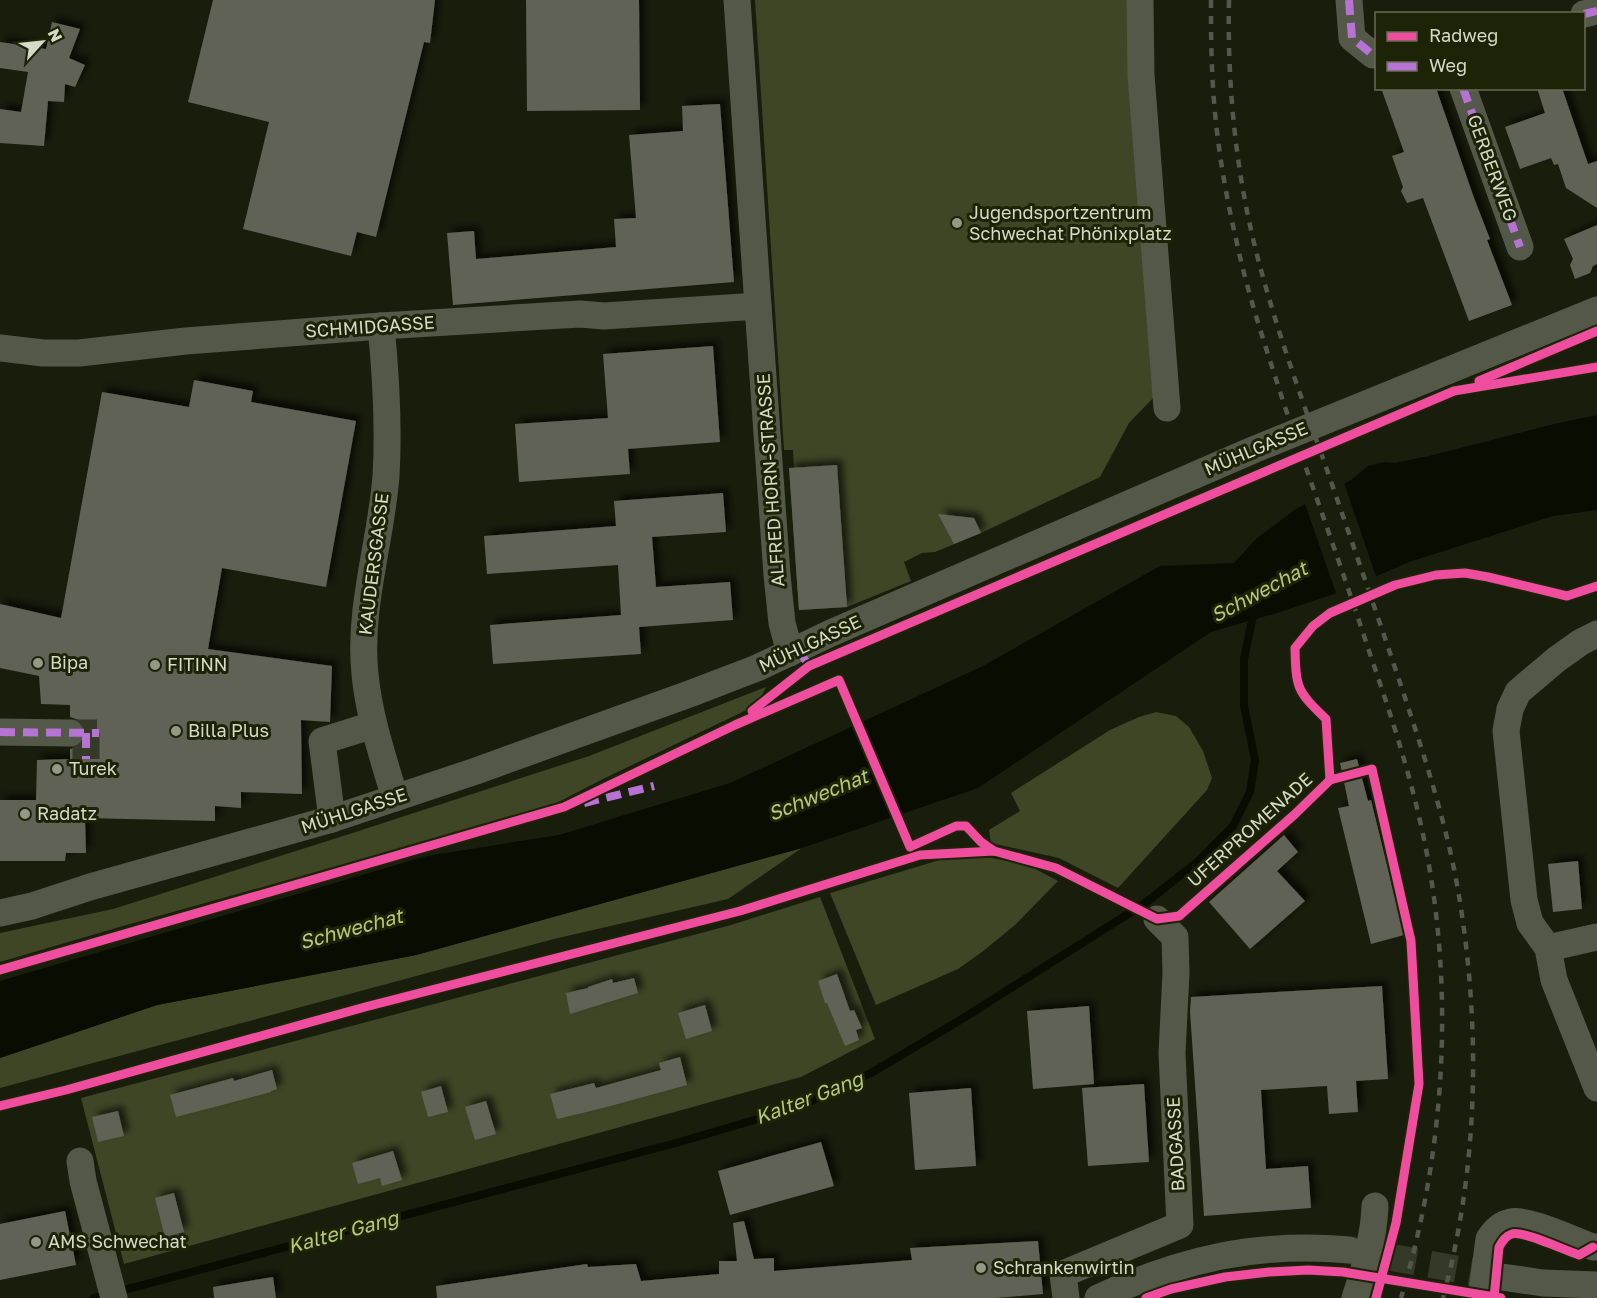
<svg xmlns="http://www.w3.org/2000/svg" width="1597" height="1298" viewBox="0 0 1597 1298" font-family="'Golos Text',sans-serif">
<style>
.green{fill:#3e4626}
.water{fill:#090c01}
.pier{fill:#191d0c}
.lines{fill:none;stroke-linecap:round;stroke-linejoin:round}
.stream{stroke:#090c01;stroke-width:8}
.building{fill:#5f6254;filter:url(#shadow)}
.minor-tunnel{stroke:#353928;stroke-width:27;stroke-dasharray:27 14;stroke-linecap:butt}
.minor{stroke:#545848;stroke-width:27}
.rail{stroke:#54584b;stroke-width:4.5;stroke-dasharray:8 8;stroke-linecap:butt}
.quiet{stroke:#b673d3;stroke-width:8;stroke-dasharray:15 8;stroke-linecap:butt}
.cycleway-casing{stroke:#1d2306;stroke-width:13}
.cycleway{stroke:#ef4d9e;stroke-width:9}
.poi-dot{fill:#939887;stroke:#1d2306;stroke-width:2}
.labels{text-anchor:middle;stroke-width:6;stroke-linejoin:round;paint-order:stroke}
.street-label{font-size:18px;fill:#d5dac9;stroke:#1d2306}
.poi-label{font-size:18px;fill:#d5dac9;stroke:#1d2306;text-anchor:start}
.water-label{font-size:20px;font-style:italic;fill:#b5c977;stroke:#1d2306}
</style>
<defs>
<filter id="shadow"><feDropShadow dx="5.5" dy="-5.5" stdDeviation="3" flood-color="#0009"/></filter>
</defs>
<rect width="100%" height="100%" fill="#191d0c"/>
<g class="green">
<path d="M755,0H1129L1156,395L1129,423L1100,477L981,533L935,552L922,553L904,562L911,581L847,607L799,610L789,468H794L793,450H784Z"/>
<path d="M766,687L757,705L603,779L549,807L123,926L0,962V933L113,909L337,838L589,756Z"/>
<path d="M1156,712L1176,716L1189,727L1203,751L1212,778L1207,790L1118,888L1059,858L991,843L989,830L1020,811L1011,793L1110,730L1139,717Z"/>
<path d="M802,848L728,899L554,939L0,1088V1058L157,1005L416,955Z"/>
<path d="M982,856L1028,865L1058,881L1015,925L982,952L958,969L876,1005L830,893L943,859Z"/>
<path d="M820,897L875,1039L801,1077L124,1264L81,1098L731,925Z"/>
</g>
<path class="water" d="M1597,415V510L1553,516L1409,562L1340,592L1280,612L1211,632L978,788L802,848L416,955L157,1005L0,1058V981L427,856L559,835L730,783L983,666L1160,566L1234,563L1256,539L1296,509L1351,480L1368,466L1384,462L1395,463L1429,456L1554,424Z"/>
<g class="pier">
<path d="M1343,480L1377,579L1337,596L1304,501Z"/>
<path d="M862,719L902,817L892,821L852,724Z"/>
</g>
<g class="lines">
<path class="stream" d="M94,1298L683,1141L798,1107L871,1073L957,1022L1144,904L1196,863L1233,826L1250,792L1255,760L1244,706V659L1254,611"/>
</g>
<g class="building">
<path d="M213,0H435L430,43L424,42L376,237L357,232L351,256L243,229L269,122L188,102Z"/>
<path d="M526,0H639L640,110L527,111Z"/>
<path d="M52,22L80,29L69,58L85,65L75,87L65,84L64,102L48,101L44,146L0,143V109L21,112L28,72L0,68V42L46,49Z"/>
<path d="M1381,88H1436L1474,198L1490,239L1487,240L1512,305L1469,321L1423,198L1407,203L1401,191L1403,187L1392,156L1404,152Z"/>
<path d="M1537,88H1562L1588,164L1597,161V208L1566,188L1558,164L1554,165L1551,158L1520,169L1505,127L1545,113Z"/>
<path d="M720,104L734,282L453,305L447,233L474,231L476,259L616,247L614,219L636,218L629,135L683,131L682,106Z"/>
<path d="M1597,225V264L1593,266L1590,273L1575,279L1570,265L1573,259L1564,239Z"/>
<path d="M713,346L720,442L628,449L630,474L519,482L515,424L608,418L603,354Z"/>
<path d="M194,380L253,391L251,402L356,421L326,587L222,568L208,649L332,666L330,722L301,720L302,794L241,792V808L215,806V821L85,818L86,853H66L65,861H0V800H36L37,760L70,759V749L77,747L83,742L86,733L84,726L79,720L70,717V705L41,704L39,676L0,668V604L61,618L102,392L189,407Z"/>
<path d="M837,465L847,607L799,610L789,468Z"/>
<path d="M723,493L726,532L652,537L656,587L730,582L733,620L639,627L641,654L493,664L490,625L621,615L618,565L487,574L484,536L616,526L614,501Z"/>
<path d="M938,514L974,518L981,533L954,544Z"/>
<path d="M1357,759L1368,801L1371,800L1404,935L1371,944L1338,808L1349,806L1340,763Z"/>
<path d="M1284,835L1298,852L1277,871L1305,901L1250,949L1209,902Z"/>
<path d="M1578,861L1582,909L1553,912L1548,864Z"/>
<path d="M837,974L850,1011L854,1010L862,1028L856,1030L859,1040L845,1046L827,1003H825L818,981Z"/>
<path d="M634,978L638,993L570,1014L566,993L588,988V987L612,979L613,983Z"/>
<path d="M1382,986L1388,1079L1356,1081L1358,1112L1329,1114L1327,1086L1261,1090L1266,1169L1308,1166L1311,1208L1204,1216L1190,1011L1191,997Z"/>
<path d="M705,1005L712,1031L686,1039L678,1013Z"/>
<path d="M1089,1006L1094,1084L1033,1089L1027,1011Z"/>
<path d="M680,1057L687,1085L603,1108L557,1119L550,1094L594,1083L596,1088L661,1070L659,1063Z"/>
<path d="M272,1070L277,1089L271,1091V1092L176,1117L170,1095L233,1078L234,1081Z"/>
<path d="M1144,1084L1149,1162L1088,1166L1082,1088Z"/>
<path d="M441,1086L448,1112L428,1117L421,1092Z"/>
<path d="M971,1088L976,1166L915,1170L909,1093Z"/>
<path d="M486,1101L496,1134L475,1140L465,1107Z"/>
<path d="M118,1111L124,1136L98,1142L92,1117Z"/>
<path d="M821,1142L834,1186L730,1215L718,1171Z"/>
<path d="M393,1151L402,1180L382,1186L380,1178L358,1184L352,1163Z"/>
<path d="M174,1193L184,1232L165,1237L155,1198Z"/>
<path d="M65,1211L76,1265L0,1280V1224Z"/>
<path d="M744,1221L754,1259L774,1258V1271L912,1260L910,1248L1038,1241L1043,1294L996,1298H437L436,1286L587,1264L588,1267L636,1264L641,1281L719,1274V1261H737L733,1223Z"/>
<path d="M273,1277L276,1298H214L213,1287Z"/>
</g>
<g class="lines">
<g class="minor-tunnel">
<path d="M70,733H99"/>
<path d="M86,733V759"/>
<path d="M1349,1250L1502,1277"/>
</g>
<g class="minor">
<path d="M1140,0L1141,75L1167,408"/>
<path d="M1349,0L1352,38L1373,55L1376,54"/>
<path d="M1584,14L1597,11"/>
<path d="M1463,88L1520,247"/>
<path d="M758,306L777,575L782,623L790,653"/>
<path d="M381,326C386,376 389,426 386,476C381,542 358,608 365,674C369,717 383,757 395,798"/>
<path d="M0,348L43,353H79L186,341L381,326L580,314L604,316L758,306L737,0"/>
<path d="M1597,634L1581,642L1557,659L1518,692L1510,709L1506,731L1524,900L1530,923L1548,948L1554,980L1597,1088"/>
<path d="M0,732L70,733"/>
<path d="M332,819L322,741L373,725"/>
<path d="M0,913L32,906L90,887L332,819L476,771L692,693L757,668L831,633L1253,450L1597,310"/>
<path d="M1548,948L1597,937"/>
<path d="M80,1161L83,1181L114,1298"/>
<path d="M1502,1277L1543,1283L1597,1285"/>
<path d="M1066,1298L1063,1274L1180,1225L1172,1053L1176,973L1175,937L1157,919"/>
<path d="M1098,1298C1181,1259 1256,1242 1349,1250"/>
<path d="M1355,1298C1365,1268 1374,1237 1375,1206"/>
<path d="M1481,1298L1489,1239C1494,1231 1501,1224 1511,1222C1527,1218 1575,1241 1593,1247H1597"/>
</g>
<g class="rail">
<path d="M1211,0C1211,22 1211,45 1212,67C1214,125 1223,183 1236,239C1248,296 1267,351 1285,407C1313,489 1343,571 1370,654C1389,709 1407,764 1420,821C1456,977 1447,1145 1401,1298"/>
<path d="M1229,0C1227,91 1237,183 1261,270C1279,336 1302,400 1325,464C1358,560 1392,656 1423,753C1437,798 1450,844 1458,890C1481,1025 1479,1165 1443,1298"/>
</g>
<g class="quiet">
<path d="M1349,0L1352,38L1373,55L1376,54"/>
<path d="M1584,14L1597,11"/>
<path d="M1463,88L1520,247"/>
<path d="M798,649L809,666"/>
<path d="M0,732L99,733"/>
<path d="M86,733V759"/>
<path d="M584,803L654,786"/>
</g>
<g class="cycleway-casing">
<g id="cycleway">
<path d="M1479,381L1597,331"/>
<path d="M752,711L809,666L1454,391L1597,367"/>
<path d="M1330,780L1326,719C1297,691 1296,689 1295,648L1313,626L1330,613L1395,585L1436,575L1465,573L1488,577L1567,596L1597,586"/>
<path d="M0,970L564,807L735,725L839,680L910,847L956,826H966L981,842L994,851"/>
<path d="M0,1106L66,1090L365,1007L740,911L920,855L994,851L1056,868L1157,919L1179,916L1294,815L1330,780L1372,769L1411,941L1419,1084L1396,1223L1376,1298"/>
<path d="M1146,1298L1171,1289L1225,1277L1269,1272L1308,1270L1343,1272L1501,1298"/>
<path d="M1494,1298L1499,1247C1502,1242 1505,1236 1512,1234C1522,1230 1566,1251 1579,1255L1593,1247"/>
</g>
</g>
<use href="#cycleway" class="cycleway"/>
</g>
<g class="poi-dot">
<circle cx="957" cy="223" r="6"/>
<circle cx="38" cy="663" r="6"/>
<circle cx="155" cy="665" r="6"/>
<circle cx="176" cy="731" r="6"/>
<circle cx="57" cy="769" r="6"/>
<circle cx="25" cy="814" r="6"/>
<circle cx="36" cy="1242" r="6"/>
<circle cx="981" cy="1268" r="6"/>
</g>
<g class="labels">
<g class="street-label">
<text transform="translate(1492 168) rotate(70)" y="6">GERBERWEG</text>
<text transform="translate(370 327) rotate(-4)" y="6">SCHMIDGASSE</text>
<text transform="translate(1256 449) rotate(-23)" y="6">MÜHLGASSE</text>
<text transform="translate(771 480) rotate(-94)" y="6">ALFRED HORN-STRASSE</text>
<text transform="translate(374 564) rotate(-83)" y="6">KAUDERSGASSE</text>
<text transform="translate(810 644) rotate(-25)" y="6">MÜHLGASSE</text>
<text transform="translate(354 811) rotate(-18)" y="6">MÜHLGASSE</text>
<text transform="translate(1250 830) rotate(-42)" y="6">UFERPROMENADE</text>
<text transform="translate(1176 1144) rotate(-93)" y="6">BADGASSE</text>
</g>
<g class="poi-label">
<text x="969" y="219">Jugendsportzentrum<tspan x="969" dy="21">Schwechat Phönixplatz</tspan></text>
<text x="50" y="669">Bipa</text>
<text x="167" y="671">FITINN</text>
<text x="188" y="737">Billa Plus</text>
<text x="69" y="775">Turek</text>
<text x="37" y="820">Radatz</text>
<text x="48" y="1248">AMS Schwechat</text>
<text x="993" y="1274">Schrankenwirtin</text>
</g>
<g class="water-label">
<text transform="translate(1259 592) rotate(-28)" y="7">Schwechat</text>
<text transform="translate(818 795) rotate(-22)" y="7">Schwechat</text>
<text transform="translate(351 929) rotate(-15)" y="7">Schwechat</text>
<text transform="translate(809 1098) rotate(-21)" y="7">Kalter Gang</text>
<text transform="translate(343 1232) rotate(-15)" y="7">Kalter Gang</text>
</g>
</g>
<rect x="1375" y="12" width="210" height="78" fill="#1d2306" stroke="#676c54" stroke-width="1.5"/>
<rect x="1387" y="32" width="30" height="9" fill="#ef4d9e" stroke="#676c54" stroke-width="1.5"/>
<text x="1429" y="42" font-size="18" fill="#d5dac9">Radweg</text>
<rect x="1387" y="62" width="30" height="9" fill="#b673d3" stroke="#676c54" stroke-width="1.5"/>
<text x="1429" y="72" font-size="18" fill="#d5dac9">Weg</text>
<g transform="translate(42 42) rotate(63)" stroke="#1d2306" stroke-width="4.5" paint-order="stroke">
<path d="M0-4.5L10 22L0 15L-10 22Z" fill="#d5dac9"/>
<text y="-9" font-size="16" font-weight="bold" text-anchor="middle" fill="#d5dac9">N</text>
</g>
</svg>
